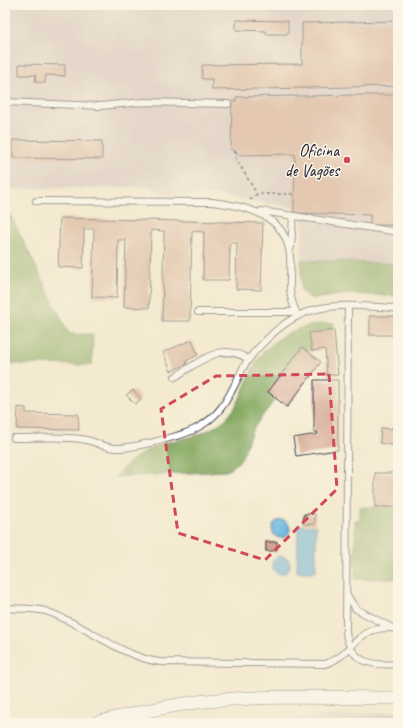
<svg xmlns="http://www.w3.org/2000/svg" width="403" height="728" viewBox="0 0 403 728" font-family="Caveat,sans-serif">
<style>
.industrial{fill:#d2bfc0}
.forest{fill:#80a65c;stroke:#51644c}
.water{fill:#65b3df;stroke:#446a8d}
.building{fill:#d2a18d}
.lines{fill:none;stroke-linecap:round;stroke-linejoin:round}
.service-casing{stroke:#414051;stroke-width:8}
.minor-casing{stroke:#414051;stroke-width:14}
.path{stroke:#414051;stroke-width:2;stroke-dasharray:3 3;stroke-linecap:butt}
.service{stroke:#fff;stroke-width:6}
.minor{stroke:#fff;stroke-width:13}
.marked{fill:none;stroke:#d1495b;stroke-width:3;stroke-dasharray:8 5;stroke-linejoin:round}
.poi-dot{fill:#d1495b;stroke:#fcf5e5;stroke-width:1.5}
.labels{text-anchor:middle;stroke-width:3;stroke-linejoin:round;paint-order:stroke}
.poi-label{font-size:17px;fill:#22223b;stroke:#fcf5e5;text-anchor:end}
</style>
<rect width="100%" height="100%" fill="#fcf5e5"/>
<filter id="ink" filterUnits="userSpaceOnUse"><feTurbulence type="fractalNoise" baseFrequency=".025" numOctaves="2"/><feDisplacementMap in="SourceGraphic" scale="8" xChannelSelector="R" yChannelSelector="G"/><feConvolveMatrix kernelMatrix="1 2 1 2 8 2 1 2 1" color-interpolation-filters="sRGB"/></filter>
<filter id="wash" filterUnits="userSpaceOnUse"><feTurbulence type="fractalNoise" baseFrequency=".012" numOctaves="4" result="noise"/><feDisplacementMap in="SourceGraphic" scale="16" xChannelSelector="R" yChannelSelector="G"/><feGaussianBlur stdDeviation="0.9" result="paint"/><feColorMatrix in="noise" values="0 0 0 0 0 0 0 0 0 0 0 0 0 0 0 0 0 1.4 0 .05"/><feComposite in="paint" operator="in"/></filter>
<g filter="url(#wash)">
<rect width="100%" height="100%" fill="#f3eacf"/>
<g class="industrial">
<path d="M5,5H398V264L301,260L303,214L294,213V208L218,195H169L148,187L5,189Z"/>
<path d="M398,712V723H253L326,716Z"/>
</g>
<g class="forest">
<path d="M5,204L69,334H93L92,365L10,364L9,426H5Z"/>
<path d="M301,260L398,264V296L348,294L312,299L306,296L301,290Z"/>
<path d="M334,323V330L310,333L312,351H307L301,348L268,392L276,398C269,408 260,418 254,428C243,446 248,460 226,471L115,477C129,461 145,449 165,443C187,437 198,438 219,424C236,413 240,397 248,379C263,340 294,324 334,323Z"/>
<path d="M360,507H398V579H355V520H360Z"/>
</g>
<g class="water">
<circle cx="281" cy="529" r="9"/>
<path d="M298,525L316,526V572H297Z"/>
<circle cx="281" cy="565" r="9"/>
</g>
<g id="blocks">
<g class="building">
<path d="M236,20L288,21V34H266V31L236,30Z"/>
<path d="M398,21V86L212,90V79H202V65L302,64V23Z"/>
<path d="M19,64L65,65V76L46,75L45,83L35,82L36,75H19Z"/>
<path d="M362,95H398V225H370V215L294,213L295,154L237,155V151L231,150L232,101H236V97Z"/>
<path d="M13,140L102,141V159L13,158Z"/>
<path d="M60,218L263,223L261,290L236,289L237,243H230L229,280H203L204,232L192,231L190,321H162L164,231L151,230L149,308L124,307L126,240H118L117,298L92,297L94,229H84L83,268L58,267Z"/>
<rect x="370" y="316" width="28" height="19"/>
<path d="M334,330L338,375H327L325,349L312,351L309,333Z"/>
<path d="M192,340L198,355L186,361L187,364L171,371L163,352Z"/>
<path d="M302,347L321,362L287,407L268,392Z"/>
<path d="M314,380H338V450L296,456L293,438L318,434V432H314Z"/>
<path d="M133,390L141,399L135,404L126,395Z"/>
<path d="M18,407L26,408V413L78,414L79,430L17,429Z"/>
<path d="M392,427H398V446L380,443L381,428L392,429Z"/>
<rect x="5" y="455" width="2" height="16"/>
<rect x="375" y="473" width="23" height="34"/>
<path d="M304,514H315V524H303Z"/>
<rect x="266" y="542" width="11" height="9"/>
</g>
</g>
</g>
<g filter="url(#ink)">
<use href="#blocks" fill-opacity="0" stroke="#414051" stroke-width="1"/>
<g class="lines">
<g class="service-casing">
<g id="service">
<path d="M5,102L100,106L143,102L228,104"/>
<path d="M36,201L212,202C246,206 287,215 290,256C292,281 285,290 298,316"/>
<path d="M261,211L398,232"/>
<path d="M291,247L293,217"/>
<path d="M348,306L346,633C351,663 371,666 398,664"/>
<path d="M198,312H296"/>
<path d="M175,377C200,362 220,341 248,359"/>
<path d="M14,438C36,438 59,436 81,439C93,440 104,448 116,448C130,449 182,436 195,429C220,417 229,397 240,374C246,360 257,349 268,338C309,297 345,306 398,308"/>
<path d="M347,595L356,609L398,631"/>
<path d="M5,608C18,609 32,608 45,611C84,623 120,657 160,662L325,664C355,655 354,626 392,628"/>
</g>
</g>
<g class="minor-casing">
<path id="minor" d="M96,723C136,713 177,703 218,700C278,695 338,698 398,698"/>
</g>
<g class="path">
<path d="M235,151V157L257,194"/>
<path d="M250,200L257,194H294"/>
</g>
<use href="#service" class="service"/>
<use href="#minor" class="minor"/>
</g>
</g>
<path d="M0 0H403V728H0ZM329,374L337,489L265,560L178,533L161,409L216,376Z" fill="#f3eacf" fill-opacity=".55" fill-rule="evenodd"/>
<path class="marked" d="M329,374L337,489L265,560L178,533L161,409L216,376Z"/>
<circle class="poi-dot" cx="347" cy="160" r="4"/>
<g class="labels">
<g class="poi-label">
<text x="339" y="156">Oficina<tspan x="339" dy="20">de Vagões</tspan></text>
</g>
</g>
<rect width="403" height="728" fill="none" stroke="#fcf5e5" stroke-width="20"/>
</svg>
